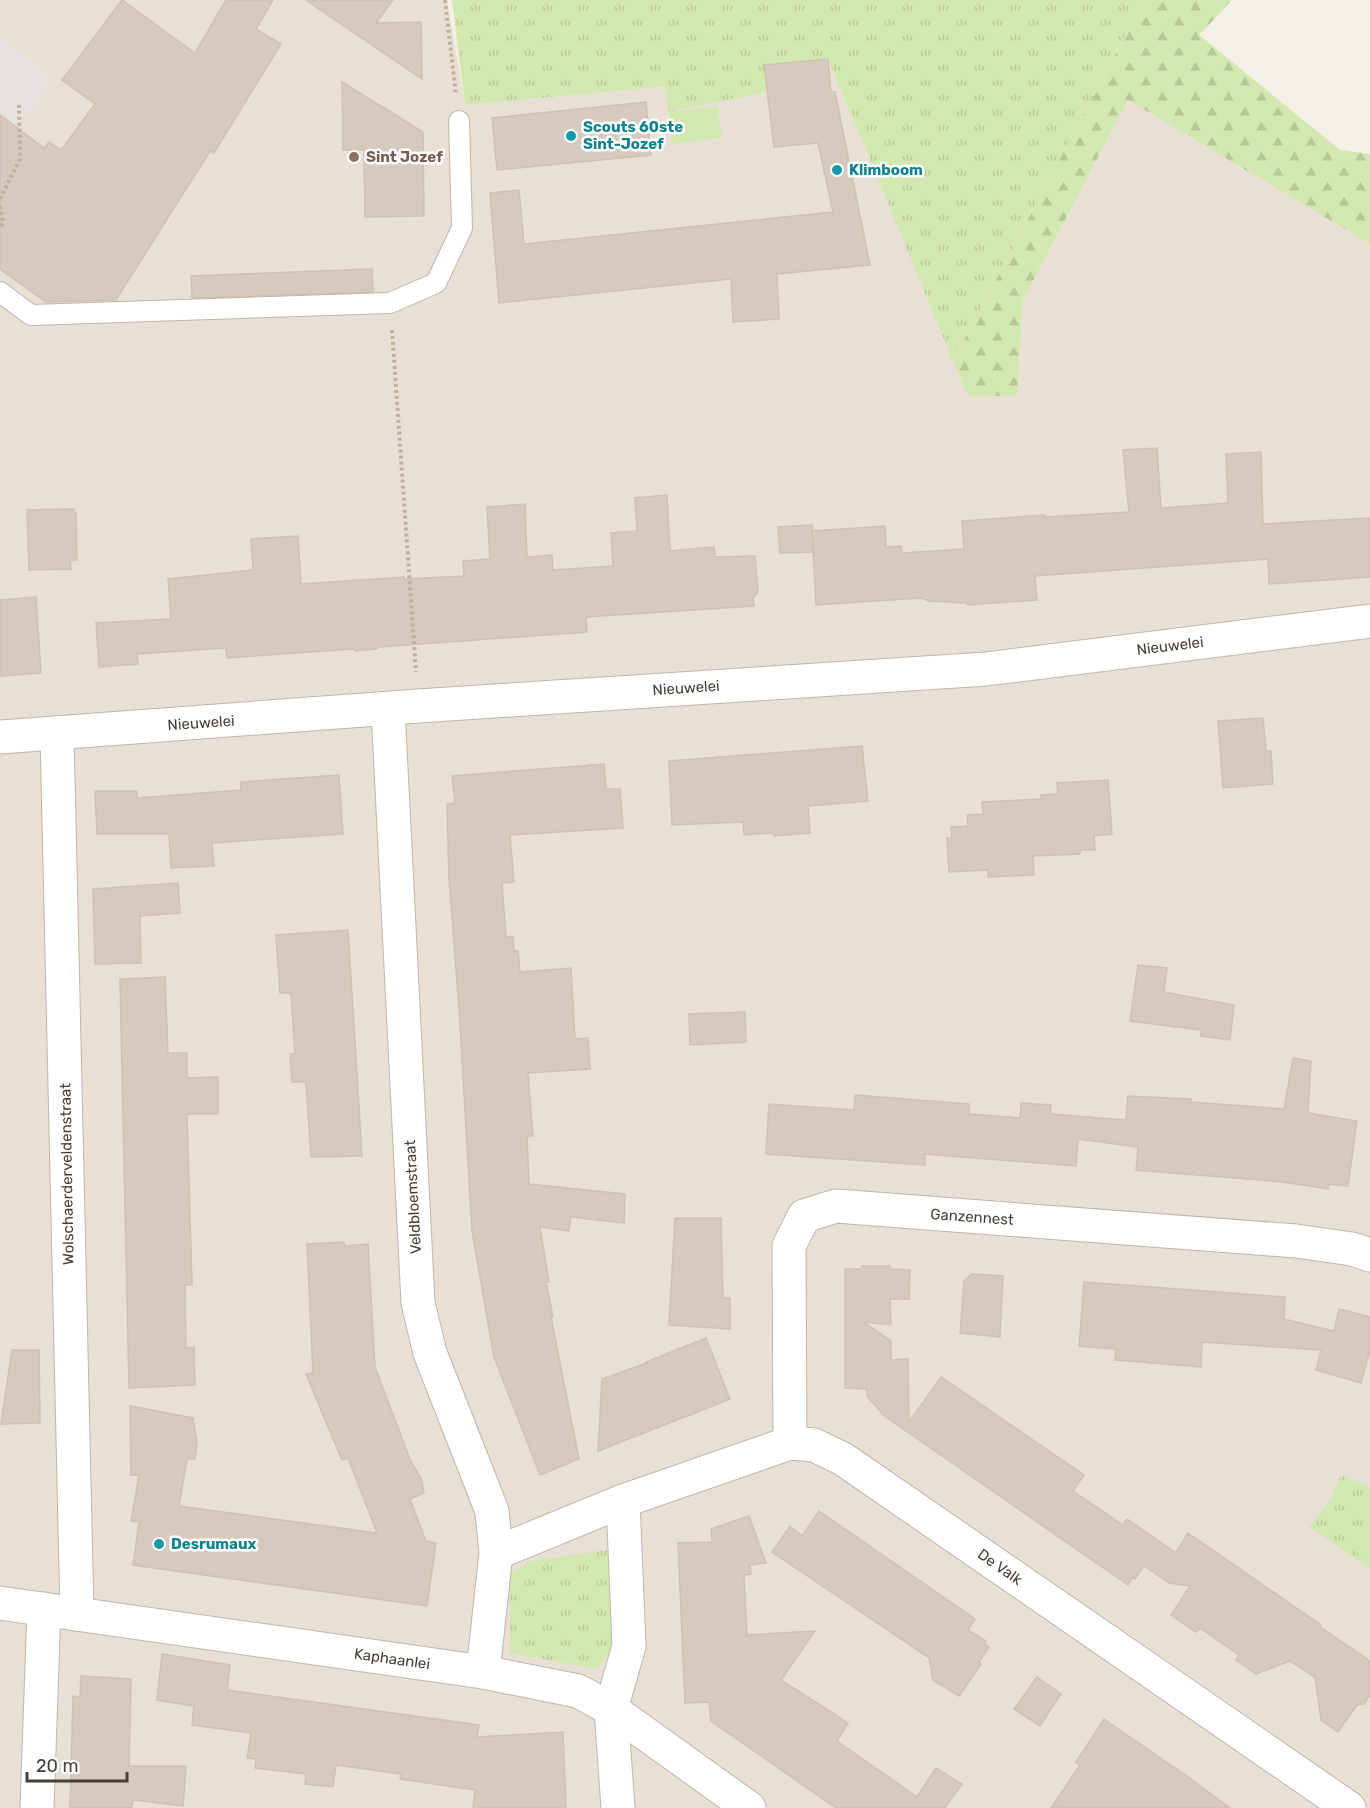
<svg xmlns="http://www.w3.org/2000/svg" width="1370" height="1808" viewBox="0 0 1370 1808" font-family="Rubik,sans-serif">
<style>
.residential{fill:#e8e0d5}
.grass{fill:url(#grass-tufts)}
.forest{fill:url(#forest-firs)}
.garden{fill:#d3e8b0}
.parking{fill:#e5e2df}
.building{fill:#d5cabd;stroke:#d0c1b0;stroke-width:1.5}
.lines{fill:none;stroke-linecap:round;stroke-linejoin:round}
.service-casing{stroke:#bfb6aa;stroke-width:22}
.minor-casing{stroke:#bfb6aa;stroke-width:35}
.path{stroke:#c1b09b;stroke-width:4;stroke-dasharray:3 3;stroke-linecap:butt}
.service{stroke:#fff;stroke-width:20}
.minor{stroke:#fff;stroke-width:33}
.culture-dot{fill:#0f9aa8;stroke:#fff;stroke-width:2}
.education-dot{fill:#8d6e63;stroke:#fff;stroke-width:2}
.labels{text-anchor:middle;stroke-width:5;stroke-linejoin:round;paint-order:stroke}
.culture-label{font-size:15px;font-weight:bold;fill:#0d838f;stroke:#fff;text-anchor:start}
.education-label{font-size:15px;font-weight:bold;fill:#785e54;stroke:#fff;text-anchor:start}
.street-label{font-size:15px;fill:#473f36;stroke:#fff}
</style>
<defs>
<pattern id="grass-tufts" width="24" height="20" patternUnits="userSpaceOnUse" patternTransform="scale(1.5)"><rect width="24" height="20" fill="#d3e8b0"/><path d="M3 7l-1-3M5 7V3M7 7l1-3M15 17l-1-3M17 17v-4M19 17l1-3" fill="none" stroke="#b6c898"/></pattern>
<pattern id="forest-firs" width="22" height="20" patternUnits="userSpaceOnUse" patternTransform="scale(1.5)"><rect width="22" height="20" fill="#d3e8b0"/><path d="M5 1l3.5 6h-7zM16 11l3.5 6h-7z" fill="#b6c898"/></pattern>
</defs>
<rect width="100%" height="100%" fill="#f4efe7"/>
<path class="residential" d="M0,0H447L465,105L664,87L669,112L764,65L828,59L968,396H1017L1023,300L1128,100L1370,244V1808H0Z"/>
<g class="grass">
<path d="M452,0H1155L1125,36L953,361L828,59L764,65L767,92L668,112L664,87L465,105Z"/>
<path d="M1341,1475L1370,1487V1569L1309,1527L1331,1499Z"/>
<path d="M607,1550L614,1561L613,1646L597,1669L510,1653V1574L531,1561Z"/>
</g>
<path class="forest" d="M1155,0H1232L1199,35L1340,150L1370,154V244L1128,100L1023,300L1017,396H968L953,361L1125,36Z"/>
<g class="garden">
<path d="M718,106L722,138L672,144L668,112Z"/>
<path d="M1370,1519V1561L1352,1550Z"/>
</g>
<path class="parking" d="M0,39L54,78L17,125L0,112Z"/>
<g class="building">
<path d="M122,0L195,53L226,0H273L256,29L281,44L214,153L210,151L116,300L46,302L0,269V115L44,148L49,142L61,150L95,104L62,80Z"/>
<path d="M306,0H393L376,23L421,22L422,79Z"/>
<path d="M828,59L831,92H835L870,265L777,274L779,319L733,322L731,279L499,303L490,193L519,190L524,244L833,212L818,143L774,147L764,65Z"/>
<path d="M342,82L423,132L424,216L365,217L364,150H343Z"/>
<path d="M646,102L651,155L497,170L492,118Z"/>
<path d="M372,269L373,292L192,298L191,276Z"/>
<path d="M1157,448L1161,508L1228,503L1226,454L1261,452L1263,524L1370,518V577L1269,584L1268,559L1035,576L1037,600L967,605V603L929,601L921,598L816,605L812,531L885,526L886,547L901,546L902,553L964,549L962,521L1045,515V517L1129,512L1123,450Z"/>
<path d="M667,495L670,551L714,547L715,557L755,556L758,592L753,598L754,606L586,617L587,632L379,647L376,649L356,651L353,649L227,658L226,648L137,654L138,664L99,667L96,623L171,619L168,579L253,570L251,539L298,536L301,584L404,577V579L464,576L463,561L490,559L487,507L525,504L527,557L552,555L553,570L613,566L611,533L637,531L635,498Z"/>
<path d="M74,509V514L76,513L77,560H70L71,569L29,570L27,510Z"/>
<path d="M812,525L813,552L780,553L778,527Z"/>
<path d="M36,597L41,673L0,676V600Z"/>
<path d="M1263,718L1266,751H1271L1273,784L1223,788L1218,721Z"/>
<path d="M862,746L868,801L808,806L810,833L774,836L773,833L744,835L743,822L672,825L669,761Z"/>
<path d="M604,764L606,789H620L623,828L510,835L514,882L502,883L506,937L513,936L514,951H518L520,972L571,968L575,1039L588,1038L590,1069L528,1073L533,1136H527L529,1184L625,1194L624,1223L571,1217L569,1231L540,1227L549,1282H546L553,1317H551L579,1459L540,1475L494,1357L472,1231L459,1008L449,879L447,804L455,803L452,776Z"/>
<path d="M339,775L343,834L212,843L214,866L171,868L169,834H97L95,791H137V798L241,790V782Z"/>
<path d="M1108,780L1112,834L1094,836L1095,850H1080V854L1033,856L1034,875L988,877V870L949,872L947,838H952L951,827L968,826L967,815L983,814L982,802L1041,799V795L1058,794L1057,783Z"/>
<path d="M178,883L180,913L140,916L141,963L95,964L93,889Z"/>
<path d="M348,930L362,1156L311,1157L306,1082H292L290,1054H295L291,993H280L276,935Z"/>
<path d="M1138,965L1167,968L1164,992L1234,1005L1230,1040L1201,1036V1030L1130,1021Z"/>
<path d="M165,977L168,1053H187V1078L218,1077V1114H187L192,1285H185L186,1348L194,1347L195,1385L129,1388L120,979Z"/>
<path d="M745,1012L746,1042L690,1045L689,1014Z"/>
<path d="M1293,1058L1311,1061L1308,1113L1357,1121L1348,1186L1329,1184L1328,1189L1283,1182L1136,1170L1138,1147L1078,1139L1076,1166L925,1154V1165L766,1154L769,1104L854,1110L855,1095L969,1104V1114L1020,1118L1021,1103L1051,1105L1050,1114L1126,1120L1128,1096L1191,1099V1102L1284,1109Z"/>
<path d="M675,1218H721L723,1298H730V1329L669,1325Z"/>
<path d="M344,1242L345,1246L368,1244L375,1367L411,1462L421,1478L424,1493L410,1499L426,1541L436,1543L427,1606L133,1565L139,1522L131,1521L139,1475H131L130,1406L193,1418L197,1443L195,1459H187L179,1506L377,1533L348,1458L342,1460L306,1374L313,1373L307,1244Z"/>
<path d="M862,1266H890V1269L910,1270L909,1299H890L891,1325L864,1322L891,1341V1360L908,1359L909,1422L941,1377L1084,1475L1073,1491L1123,1525L1127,1519L1176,1553L1188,1533L1321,1625L1320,1627L1370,1661V1695L1364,1704L1357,1705L1338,1732L1321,1720L1315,1677L1290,1661L1256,1674L1236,1660L1239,1655L1200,1628L1196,1632L1171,1615L1190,1586L1169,1583L1144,1566L1135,1579L1132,1578L1128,1585L883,1415L867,1396V1389L845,1388V1269H861Z"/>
<path d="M972,1274L1003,1276L1000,1337L960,1333L964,1281Z"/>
<path d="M1084,1282L1285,1297L1284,1319L1334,1331L1339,1309L1370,1317V1349L1361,1383L1316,1370L1321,1350L1202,1342L1201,1367L1115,1360L1116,1349L1079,1346Z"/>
<path d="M706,1338L730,1399L598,1451L602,1379L647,1363L646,1362Z"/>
<path d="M12,1350H39L40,1423L1,1424Z"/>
<path d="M819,1511L975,1619L968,1630L986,1641L984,1644L989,1647L979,1662L981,1664L959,1696L933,1680L929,1658L772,1552L790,1526L802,1536Z"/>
<path d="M749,1516L766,1563L750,1565L751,1574L744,1575L747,1635L815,1631L781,1680L848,1723L837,1741L917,1797L936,1768L962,1784L945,1808H836L711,1721L709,1702L685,1703L678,1543L712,1542L711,1529Z"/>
<path d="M162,1654L230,1665L227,1690L479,1725L477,1737L563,1732L566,1808H473L475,1790L400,1779L401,1774L336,1765L333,1787L305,1784L306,1774L255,1768L256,1759L247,1758L251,1733L192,1725L194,1706L157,1700Z"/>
<path d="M81,1676L131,1679L129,1766H186L183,1806L133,1800L132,1808H70L73,1696L80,1697Z"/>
<path d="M1037,1677L1061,1694L1040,1726L1014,1709Z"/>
<path d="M1104,1719L1191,1779L1230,1808H1051L1080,1765L1076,1762Z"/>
</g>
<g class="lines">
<g class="service-casing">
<path id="service" d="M0,292L31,315L390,303L436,283L462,228L459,121"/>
</g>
<g class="minor-casing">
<g id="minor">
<path d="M388,709L418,1303L430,1353L492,1511L496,1553L483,1672"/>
<path d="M57,733L77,1614"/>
<path d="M0,737L418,706L986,669L1370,621"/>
<path d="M790,1443L789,1246L804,1216L836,1206L1296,1241L1352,1249L1370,1255"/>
<path d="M496,1553L623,1501"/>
<path d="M0,1603L483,1672L578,1691L611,1709L749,1808"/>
<path d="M37,1808L44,1609"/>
<path d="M618,1808L611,1709L629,1646L623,1501L790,1443L814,1445L843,1459L1349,1808"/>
</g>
</g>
<g class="path">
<path d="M445,0L456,95"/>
<path d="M0,199L20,159L19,103"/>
<path d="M0,206L3,223L0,229"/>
<path d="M392,330L416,672"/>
</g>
<use href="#service" class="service"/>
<use href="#minor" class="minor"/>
</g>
<g class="culture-dot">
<circle cx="571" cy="136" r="6"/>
<circle cx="837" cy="170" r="6"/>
<circle cx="159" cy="1544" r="6"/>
</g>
<circle class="education-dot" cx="354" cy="157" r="6"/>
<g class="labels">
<g class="culture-label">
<text x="583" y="132">Scouts 60ste<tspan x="583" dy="17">Sint-Jozef</tspan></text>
<text x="849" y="175">Klimboom</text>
<text x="171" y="1549">Desrumaux</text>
</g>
<g class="education-label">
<text x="366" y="162">Sint Jozef</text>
</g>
<g class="street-label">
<text transform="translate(1170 646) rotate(-7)" y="5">Nieuwelei</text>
<text transform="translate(686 688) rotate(-4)" y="5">Nieuwelei</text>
<text transform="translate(201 723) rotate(-4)" y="5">Nieuwelei</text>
<text transform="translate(67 1174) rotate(-91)" y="5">Wolschaerderveldenstraat</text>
<text transform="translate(413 1197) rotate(-93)" y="5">Veldbloemstraat</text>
<text transform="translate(972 1217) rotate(4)" y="5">Ganzennest</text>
<text transform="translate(1000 1567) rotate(35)" y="5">De Valk</text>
<text transform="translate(392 1659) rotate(8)" y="5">Kaphaanlei</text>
</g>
</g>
<path d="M27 1772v9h100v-9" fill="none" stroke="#473f36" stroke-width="3"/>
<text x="36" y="1772" font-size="18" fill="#473f36" stroke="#ffffff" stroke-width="4.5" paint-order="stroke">20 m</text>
</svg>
